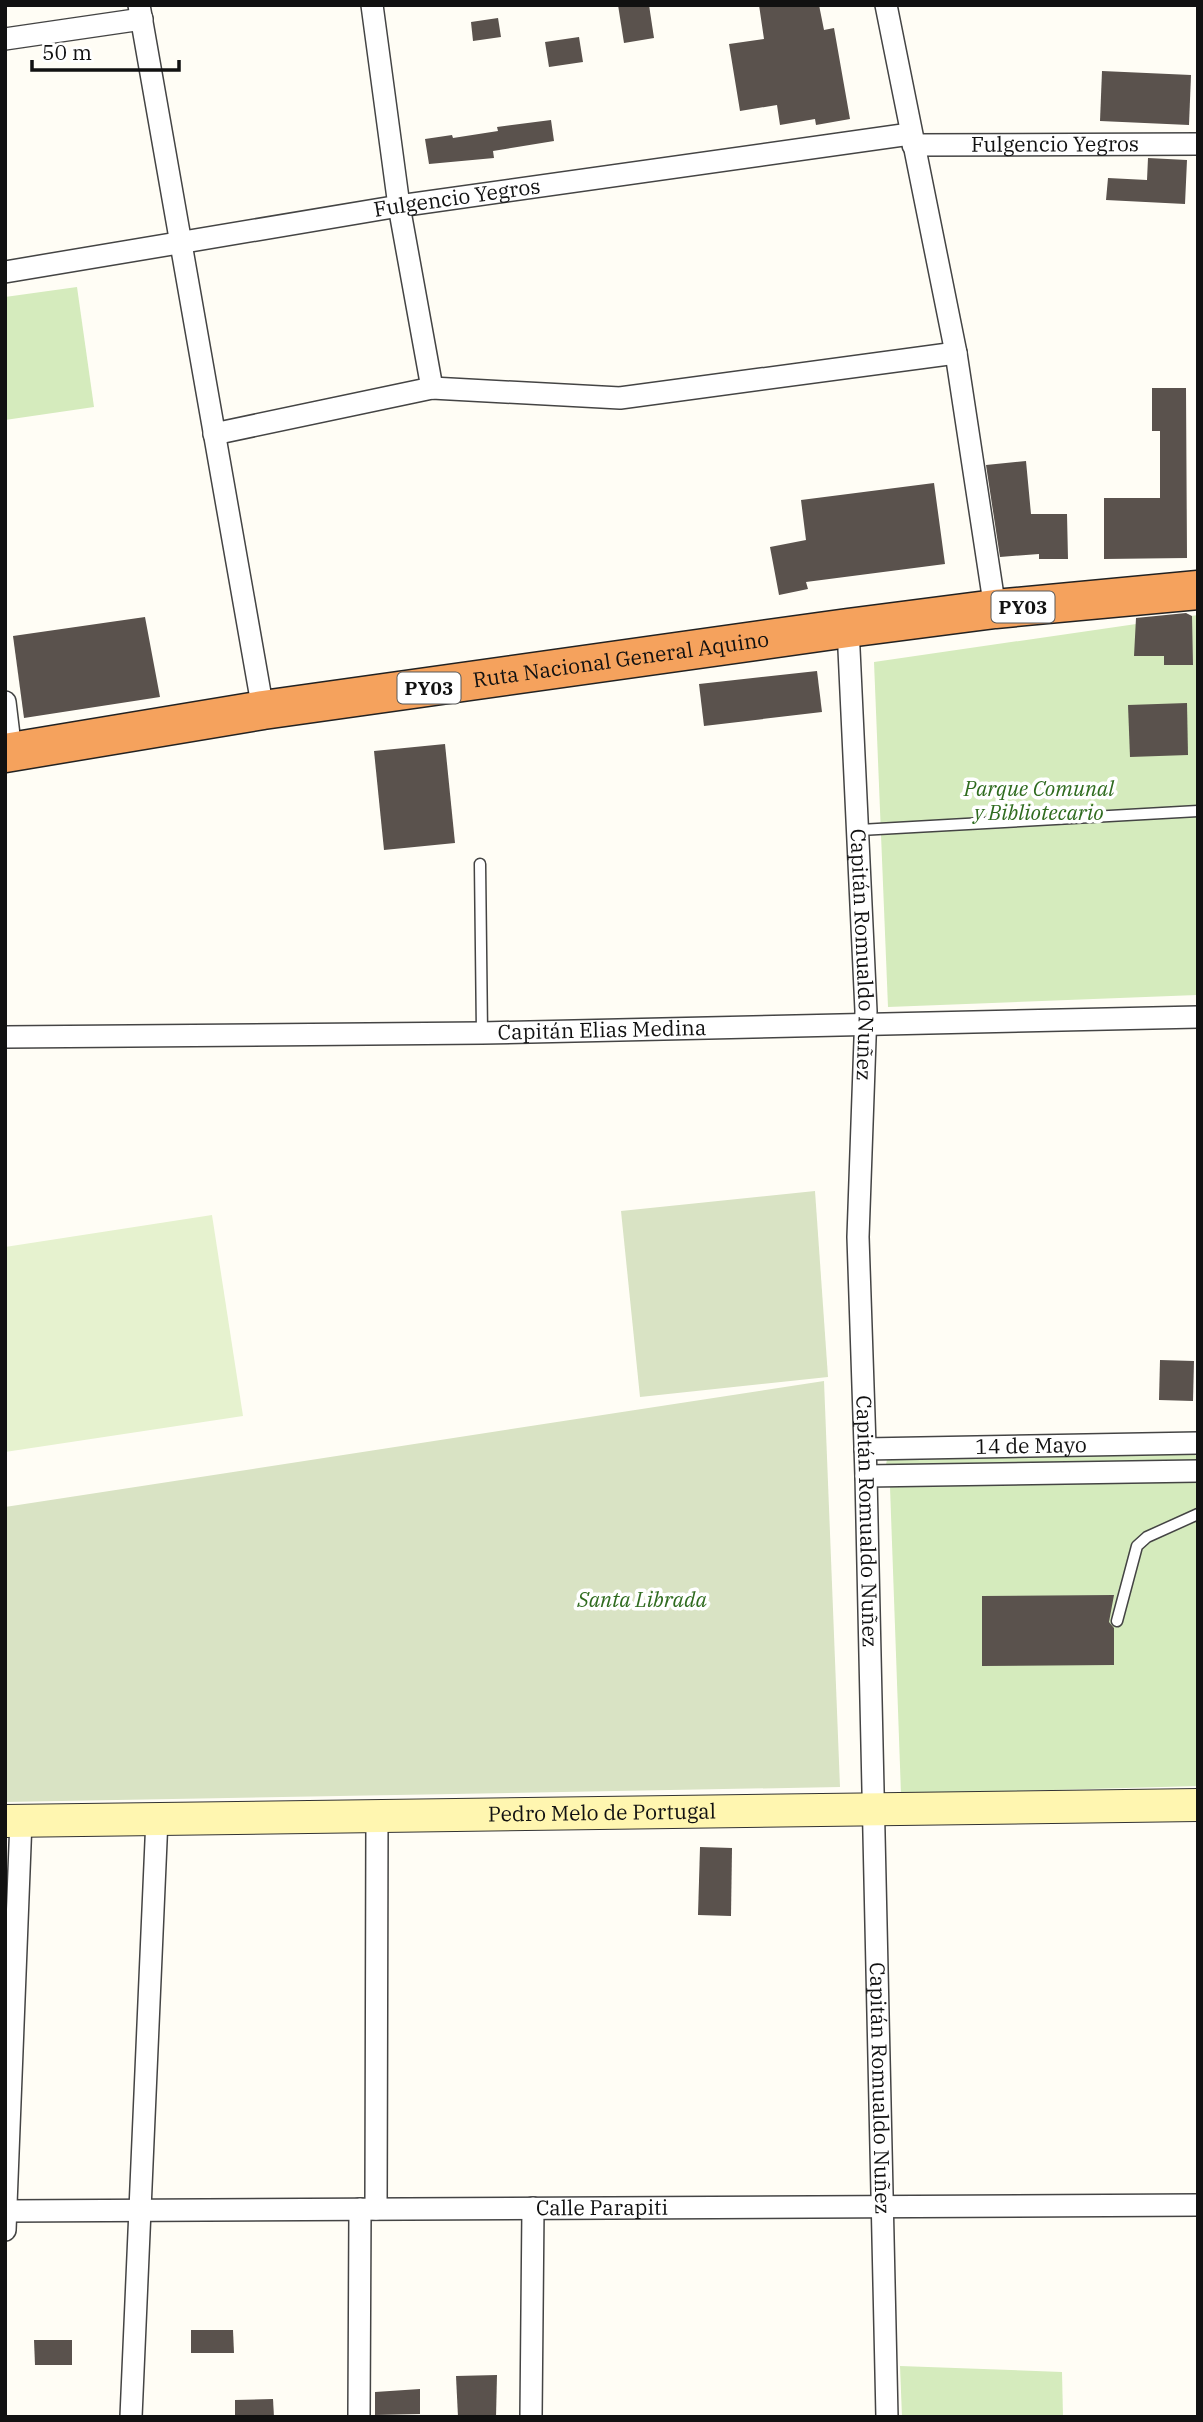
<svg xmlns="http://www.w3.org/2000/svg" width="1203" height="2422" viewBox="0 0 1203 2422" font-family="'IBM Plex Serif',serif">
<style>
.green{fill:#d5ebbd}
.cemetery{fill:#d9e3c4}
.pitch{fill:#e6f2cf}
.building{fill:#5a524d}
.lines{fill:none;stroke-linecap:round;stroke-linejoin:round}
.lane-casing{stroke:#444;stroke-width:13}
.street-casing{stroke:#444;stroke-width:24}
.secondary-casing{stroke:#333;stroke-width:34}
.highway-casing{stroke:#222;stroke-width:41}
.lane{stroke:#fff;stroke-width:10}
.street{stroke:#fff;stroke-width:21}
.secondary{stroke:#fff6b0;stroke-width:32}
.highway{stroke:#f5a25d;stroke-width:38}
.labels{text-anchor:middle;stroke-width:7;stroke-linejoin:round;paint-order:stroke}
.shield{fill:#fff;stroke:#585858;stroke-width:2}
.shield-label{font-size:19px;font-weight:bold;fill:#111}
.street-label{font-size:21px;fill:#111;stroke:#fff}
.park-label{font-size:21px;font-style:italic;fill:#2f6b1f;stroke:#fff}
</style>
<rect width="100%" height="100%" fill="#fffdf5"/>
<g class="green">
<path d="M77,287L94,407L5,420V297Z"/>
<path d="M1198,615L1197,995L888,1007L874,662Z"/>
<path d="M1195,1453L1197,1461L886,1465L887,1459Z"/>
<path d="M1197,1482L1198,1786L901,1794L890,1487Z"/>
<path d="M900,2366L1062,2372L1063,2417H902Z"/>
</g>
<g class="cemetery">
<path d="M815,1191L828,1377L640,1397L621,1211Z"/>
<path d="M824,1381L840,1787L5,1802V1507Z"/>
</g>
<path class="pitch" d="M212,1215L243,1416L5,1452V1247Z"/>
<g class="building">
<path d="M618,5H649L654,38L624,43Z"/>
<path d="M759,5H819L824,30L834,28L850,119L816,125L815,119L780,125L777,105L740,111L729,44L764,39Z"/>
<path d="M498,18L501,37L473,41L471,22Z"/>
<path d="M579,37L583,62L549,67L545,42Z"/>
<path d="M1102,71L1191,75L1189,125L1100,121Z"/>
<path d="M551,120L554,141L493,151L494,158L429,164L425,139L452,135L453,138L498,131L497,127Z"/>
<path d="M1148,158L1187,160L1185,204L1106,200L1108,178L1147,180Z"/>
<path d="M1152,388H1186L1187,558L1104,559V498H1160V431H1152Z"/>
<path d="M1026,461L1031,514H1067L1068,559H1039V554L1000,557L986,465Z"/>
<path d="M934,483L945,564L806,582L808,589L779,595L770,547L806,540L801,500Z"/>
<path d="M1186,613L1192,616L1193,665H1164V656H1134L1136,618Z"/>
<path d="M145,617L160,697L24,718L13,636Z"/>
<path d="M817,671L822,712L704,726L699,684Z"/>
<path d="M1187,703L1188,755L1130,757L1128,705Z"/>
<path d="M445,744L455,843L384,850L374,751Z"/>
<path d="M1160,1360L1194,1361L1193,1401L1159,1400Z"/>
<path d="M1114,1595L1109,1622L1114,1628V1665L982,1666V1596Z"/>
<path d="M700,1847L732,1848L731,1916L698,1915Z"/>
<path d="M191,2330H233L234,2353H191Z"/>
<path d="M34,2340H72V2365H35Z"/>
<path d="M497,2375L496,2417H458L456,2376Z"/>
<path d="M420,2389V2414L375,2415V2392Z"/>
<path d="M273,2399L274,2417H235V2400Z"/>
</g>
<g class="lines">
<g class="lane-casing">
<g id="lane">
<path d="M860,830L1198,811"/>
<path d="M480,864L482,1033"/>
<path d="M1117,1621L1137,1546L1147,1537L1198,1514"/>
</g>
</g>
<g class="street-casing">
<g id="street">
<path d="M139,5L263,710"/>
<path d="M372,5L399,206L432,388"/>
<path d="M886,5L956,353L995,609"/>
<path d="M5,39L142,19"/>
<path id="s1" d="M913,145L1198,144"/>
<path id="s2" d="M5,272L399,206L910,134"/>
<path d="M214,434L432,388L620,398L956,353"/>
<path id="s3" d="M848,628L866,1011L858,1237L866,1476L887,2417"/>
<path d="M5,702L11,752"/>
<path id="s4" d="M5,1037L482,1033L1198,1017"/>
<path id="s5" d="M865,1449L1198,1443"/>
<path d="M866,1476L1198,1471"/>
<path d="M376,2209L377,1816"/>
<path id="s6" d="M5,2211L1198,2205"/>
<path d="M5,2230L21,1820"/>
<path d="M131,2417L157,1818"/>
<path d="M359,2417L360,2209"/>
<path d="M531,2417L533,2208"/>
</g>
</g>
<g class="secondary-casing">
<g id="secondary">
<path id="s7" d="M5,1821L1198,1805"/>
</g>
</g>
<g class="highway-casing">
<g id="highway">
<path id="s8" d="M5,753L263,710L848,628L995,609L1198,590"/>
</g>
</g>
<use href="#lane" class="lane"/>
<use href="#street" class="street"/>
<use href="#secondary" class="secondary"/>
<use href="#highway" class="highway"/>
</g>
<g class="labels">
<g class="shield">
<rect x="991.5" y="591.5" width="63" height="31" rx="5"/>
<rect x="397.5" y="672.5" width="63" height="31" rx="5"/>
</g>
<g class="shield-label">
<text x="1023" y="614">PY03</text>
<text x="429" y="695">PY03</text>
</g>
<g class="street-label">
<text dy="7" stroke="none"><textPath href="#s1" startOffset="142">Fulgencio Yegros</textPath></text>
<text dy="7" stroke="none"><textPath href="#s2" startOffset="458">Fulgencio Yegros</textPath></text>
<text dy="7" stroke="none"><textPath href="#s8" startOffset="623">Ruta Nacional General Aquino</textPath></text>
<text dy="7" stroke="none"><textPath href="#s3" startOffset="327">Capitán Romualdo Nuñez</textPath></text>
<text dy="7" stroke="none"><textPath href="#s4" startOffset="597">Capitán Elias Medina</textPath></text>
<text dy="7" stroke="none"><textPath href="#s5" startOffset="166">14 de Mayo</textPath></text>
<text dy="7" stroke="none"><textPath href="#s3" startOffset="894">Capitán Romualdo Nuñez</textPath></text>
<text dy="7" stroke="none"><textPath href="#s7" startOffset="597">Pedro Melo de Portugal</textPath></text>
<text dy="7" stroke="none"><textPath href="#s3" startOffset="1461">Capitán Romualdo Nuñez</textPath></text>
<text dy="7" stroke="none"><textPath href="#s6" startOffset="597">Calle Parapiti</textPath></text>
</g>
<g class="park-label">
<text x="1039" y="796">Parque Comunal<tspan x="1039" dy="24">y Bibliotecario</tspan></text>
<text x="642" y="1607">Santa Librada</text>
</g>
</g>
<rect width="1203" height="2422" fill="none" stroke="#111111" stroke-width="14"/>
<path d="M32 60v10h147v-10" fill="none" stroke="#111111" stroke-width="3.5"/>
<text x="42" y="60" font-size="21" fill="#111111" stroke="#ffffff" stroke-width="5" paint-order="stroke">50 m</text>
</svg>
